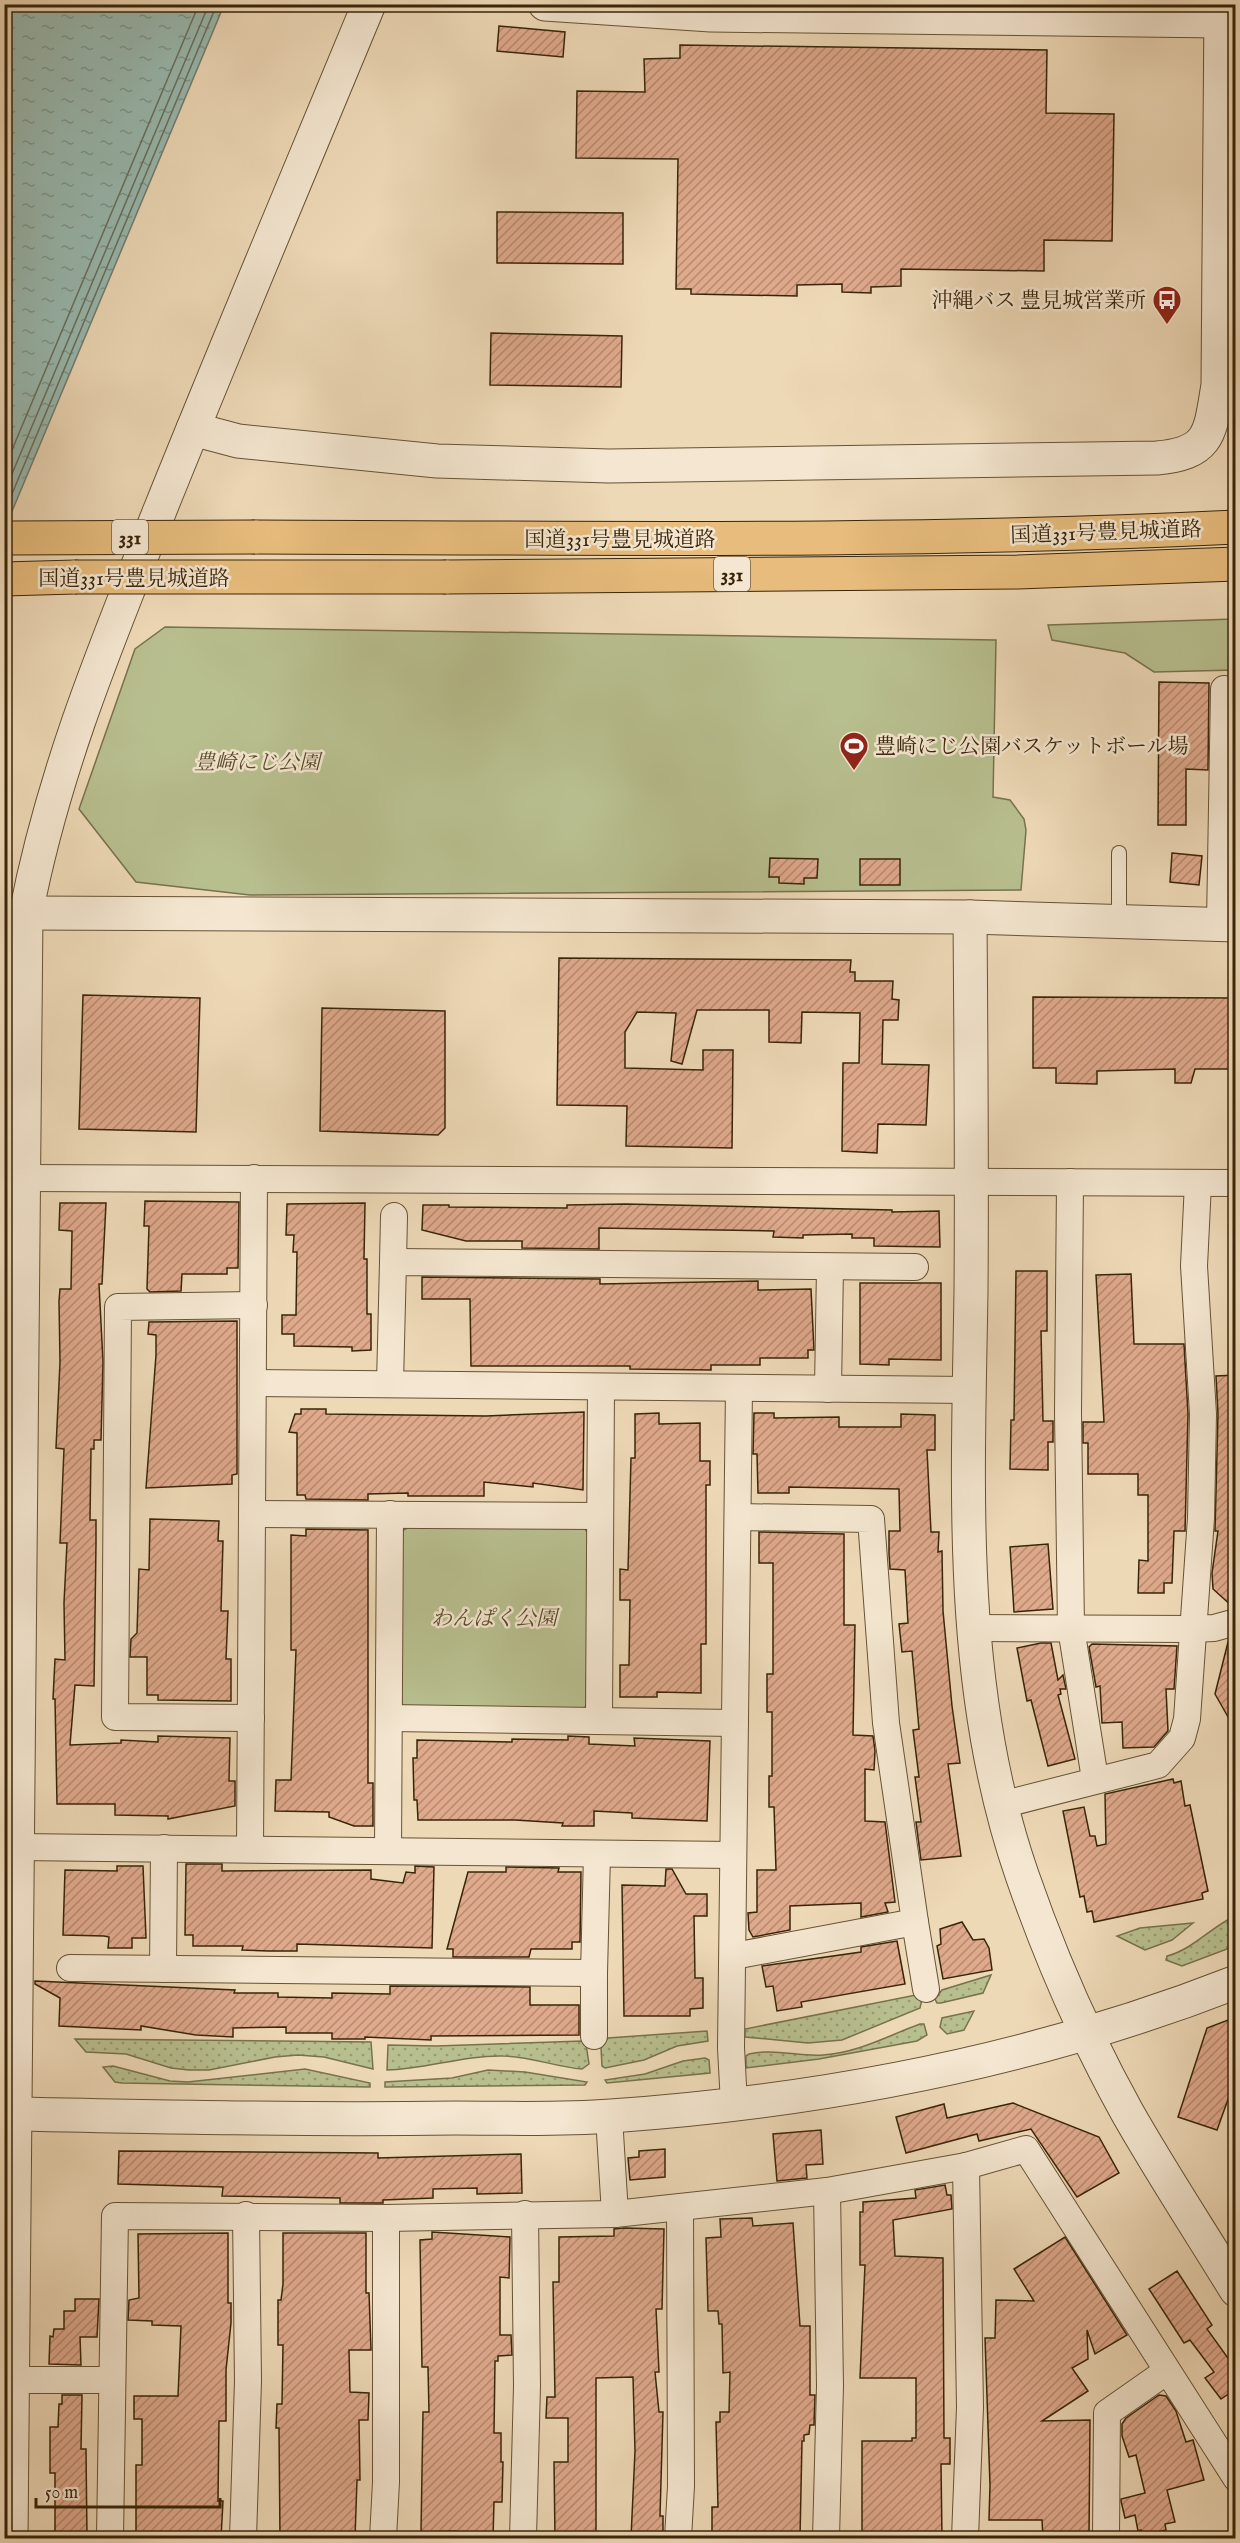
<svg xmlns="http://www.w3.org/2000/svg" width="1240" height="2543" viewBox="0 0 1240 2543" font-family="'IM FELL English','Noto Serif JP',serif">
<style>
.grass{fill:url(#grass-dots);stroke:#78724c;stroke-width:1.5}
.park{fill:#b8bf8f;stroke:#78724c;stroke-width:1.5}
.water{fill:url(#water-ripples);stroke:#727e6e;stroke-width:1.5}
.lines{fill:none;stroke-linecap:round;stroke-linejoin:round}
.shore{stroke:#68705d;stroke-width:1.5}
.building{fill:url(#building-hatch);stroke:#382509;stroke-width:1.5}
.service-casing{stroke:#665234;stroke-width:16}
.minor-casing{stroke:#665234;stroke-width:28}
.tertiary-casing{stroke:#665234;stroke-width:35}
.trunk-casing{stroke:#382509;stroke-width:35}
.service{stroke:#f4e6d0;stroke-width:14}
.minor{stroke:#f4e6d0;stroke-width:26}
.tertiary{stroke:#f4e6d0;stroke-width:33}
.trunk{stroke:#e7bc7c;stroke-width:33}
.trunk-bridge-casing{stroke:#382509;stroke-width:35;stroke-linecap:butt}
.trunk-bridge{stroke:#e7bc7c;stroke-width:33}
.labels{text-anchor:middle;stroke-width:5;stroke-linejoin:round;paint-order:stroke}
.shield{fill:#f4e6d0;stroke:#705f45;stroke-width:1.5}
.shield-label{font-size:20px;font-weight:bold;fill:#382509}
.poi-label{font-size:21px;fill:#382509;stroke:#f4e6d0;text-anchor:end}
.street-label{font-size:21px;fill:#382509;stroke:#f4e6d0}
.park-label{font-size:21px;font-style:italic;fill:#584c2a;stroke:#f4e6d0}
</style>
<defs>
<pattern id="grass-dots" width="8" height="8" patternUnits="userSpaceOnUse" patternTransform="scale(1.5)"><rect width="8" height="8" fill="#b8bf8f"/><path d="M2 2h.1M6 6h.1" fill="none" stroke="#979b73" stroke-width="1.8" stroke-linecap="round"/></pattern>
<pattern id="water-ripples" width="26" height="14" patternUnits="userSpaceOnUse" patternTransform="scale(1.5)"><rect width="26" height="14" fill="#99bab1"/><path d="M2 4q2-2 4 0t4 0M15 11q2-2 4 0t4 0" fill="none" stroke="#7e978e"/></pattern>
<pattern id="building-hatch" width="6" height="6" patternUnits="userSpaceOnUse" patternTransform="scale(1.5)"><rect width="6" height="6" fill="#dfa98c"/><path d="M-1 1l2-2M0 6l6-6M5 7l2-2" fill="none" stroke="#b68971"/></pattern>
</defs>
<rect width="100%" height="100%" fill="#eed9b7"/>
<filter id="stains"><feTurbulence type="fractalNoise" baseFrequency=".00333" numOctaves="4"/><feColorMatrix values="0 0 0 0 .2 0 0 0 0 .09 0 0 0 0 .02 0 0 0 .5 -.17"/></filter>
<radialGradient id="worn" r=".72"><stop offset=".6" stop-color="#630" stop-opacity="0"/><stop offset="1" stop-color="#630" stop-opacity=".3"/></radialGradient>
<g class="grass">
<path d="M1235,1916V1946L1182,1966L1166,1960L1167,1956C1192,1950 1211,1927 1235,1916Z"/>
<path d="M1193,1923L1172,1940L1145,1950L1117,1936L1140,1928Z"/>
<path d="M991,1975L983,1993L941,2003H937L935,1999L942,1990Z"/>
<path d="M916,1995L922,1999L920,2008L842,2040L808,2043L745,2037V2029Z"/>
<path d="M974,2011L964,2030L947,2034L940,2027L942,2018Z"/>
<path d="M920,2024H924L927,2035L917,2041L819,2059L746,2068V2056L749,2054C773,2048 799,2057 823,2055C860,2052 887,2036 920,2024Z"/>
<path d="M707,2031L708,2041L677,2046L644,2060L605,2068L602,2066L601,2048L608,2038Z"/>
<path d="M75,2039L371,2042L373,2069L324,2057L298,2055L275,2057L209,2070H189L171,2068L126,2054L86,2052Z"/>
<path d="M583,2041L586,2044L589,2064L582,2069C555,2067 530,2056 503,2056C464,2055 426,2069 387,2070L388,2045L436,2046Z"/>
<path d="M705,2058L709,2060L710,2073L607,2083L605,2080L645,2074L683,2061Z"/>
<path d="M113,2066L170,2081L188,2082L305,2069L370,2083V2087L122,2083L115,2082L103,2067Z"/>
<path d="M488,2070L525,2072L587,2082L585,2085L385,2087V2082L452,2078Z"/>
</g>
<g class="park">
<path d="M1235,619V670L1154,672L1125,653L1052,640L1048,625Z"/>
<path d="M165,627L996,640L993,797L1010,800L1024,819L1026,830L1021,890L250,895L136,882L79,809L135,649Z"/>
<path d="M409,1527H583L589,1534L586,1706L580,1710H408L399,1701L400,1532Z"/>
</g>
<path class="water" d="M5,5H224L5,528Z"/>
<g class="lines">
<g class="shore">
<path d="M4,469L199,4"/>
<path d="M4,493L209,4"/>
<path d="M4,513L217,4"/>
</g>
</g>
<g class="building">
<path d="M499,26L565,32L563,57L497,51Z"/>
<path d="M680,45L1047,50L1046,113L1114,114L1112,241L1044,240V271L901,269V286L871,287V293L842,292V284L797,285V296L691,294V289H676L678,159L576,158L577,91L645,92L644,59L680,58Z"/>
<path d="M497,212L623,213V264L497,263Z"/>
<path d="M491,333L622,336L621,387L490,385Z"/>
<path d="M1159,682L1209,683L1208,770L1186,769V825H1158Z"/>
<path d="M1172,853L1202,856L1199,885L1170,882Z"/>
<path d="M770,858L818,859L817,878H804V884L779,883V877H769Z"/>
<rect x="860" y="859" width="40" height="26"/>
<path d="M559,958L851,960L850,972H855V981H893L892,999L899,1000L898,1020H883L882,1064L929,1065L926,1125L878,1124L877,1153L842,1151L843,1063H859L860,1013L802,1012L801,1043L769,1042V1010H697L682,1064L671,1061L676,1013L637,1012L625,1032V1068L703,1070V1050H733L732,1148L626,1146L627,1106L557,1105Z"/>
<path d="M83,995L200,998L196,1132L79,1129Z"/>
<path d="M1033,997L1233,998V1069H1195L1191,1083H1175V1069L1097,1071V1084L1056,1083V1068H1033Z"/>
<path d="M322,1008L445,1011V1128L438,1135L320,1131Z"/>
<path d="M145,1201L239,1202L238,1268H227V1274H182L181,1291L150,1292L147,1289L149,1226H144Z"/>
<path d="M60,1203H106L102,1284H99L103,1362L101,1440H94V1449H91L90,1520H96V1543L94,1686L75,1685L70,1745L121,1743V1740L158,1742V1736L230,1738L229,1781H235V1806L168,1819V1816L115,1815V1804H57L55,1699H53L55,1659L65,1660L64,1603L67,1543H60L64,1449L56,1448L60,1362L59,1301L60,1289H71L72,1231L59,1230Z"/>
<path d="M365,1203L364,1259H367V1314H371V1350L352,1351V1347L294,1346V1334H282V1315H296L297,1252H293L294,1235H286L287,1204Z"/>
<path d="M625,1204L892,1210V1212L939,1211L940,1247L874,1246V1238H852V1234L803,1235V1238L773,1237L774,1231L599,1228V1249L522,1248V1241H466L422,1230L423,1205H449V1207L567,1208V1205Z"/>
<path d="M1016,1271H1047V1331H1041L1043,1421H1053V1442H1048V1470L1010,1469L1011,1420H1014Z"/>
<path d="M1131,1274L1134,1344H1184L1188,1414L1185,1531H1174L1172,1583H1164V1593H1138L1139,1560L1148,1561V1495H1138V1474H1088V1443H1083V1422H1104L1096,1275Z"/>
<path d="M422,1277L600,1279V1284L758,1281V1290L811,1289L814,1350H808V1358H760V1365H711V1370L630,1369V1366H471L470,1299H422Z"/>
<path d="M860,1283H941V1360L889,1359V1365L860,1364Z"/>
<path d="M237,1321V1474L232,1475V1484L146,1488L156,1355V1335L148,1334L149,1322Z"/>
<path d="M1236,1375V1607H1233L1213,1589L1212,1573L1218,1531H1215L1218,1414L1216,1376Z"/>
<path d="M301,1409H326V1414L486,1416L584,1412L583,1490L533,1483V1487L484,1482V1496H408V1493L368,1494V1500L306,1499L305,1495H297V1433L289,1432L295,1414H301Z"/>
<path d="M659,1413V1424L700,1423V1461H710V1485H706V1644H701V1693L657,1692V1697H620V1665H629L630,1600H620V1569L628,1570L631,1458H635V1414Z"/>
<path d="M754,1413H774V1418L839,1417V1427H901V1414L935,1415V1450H927L931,1532H939L938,1552L942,1551L943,1611L952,1706L960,1763L948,1764L961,1856L921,1860L916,1822H921L915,1777H919L913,1730L919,1729L912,1651L902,1652L899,1624L908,1623L905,1570L890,1569L889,1553V1531H900L899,1489L789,1487V1493H758L757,1454H753Z"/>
<path d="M150,1519L219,1521L218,1541H223L221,1611H228L226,1659H231V1701L158,1700V1695H147V1657H130L131,1639L137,1633L139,1569L149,1570Z"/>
<path d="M306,1529L368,1530V1783H373V1826H354L329,1817V1812L275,1811L276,1780H291L296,1650H291V1535L306,1536Z"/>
<path d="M759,1532L844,1534V1625H855L853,1735L873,1736L875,1751L874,1770L865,1769V1821L885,1822L895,1902L885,1903L888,1912L861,1917V1903L790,1906V1930L753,1937L749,1930L748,1913L757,1912V1870H776L774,1807H769V1776H772V1712H767V1674H773V1563H759Z"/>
<path d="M1048,1544L1053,1609L1014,1612L1010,1547Z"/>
<path d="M1228,1642L1236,1643V1731L1215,1694Z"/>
<path d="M1041,1643H1051L1058,1680L1063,1675L1066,1689H1060L1061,1694L1058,1695L1075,1759L1048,1766L1031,1700L1027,1701L1017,1648Z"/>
<path d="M1092,1644L1177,1646L1174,1689H1166L1168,1731L1154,1747L1123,1748L1122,1722L1102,1723L1100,1686L1096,1687L1089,1647Z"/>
<path d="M568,1736L589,1737V1744L635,1746L634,1738L710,1741L707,1821L632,1818V1813L594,1811V1826H562L563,1823L515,1820H418L417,1800H414L413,1758H417V1740L512,1742V1739L568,1740Z"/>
<path d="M1173,1779L1174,1783L1181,1781L1185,1806L1190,1805L1208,1891L1202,1893L1203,1899L1094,1922L1092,1911L1087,1912L1084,1896L1080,1897L1063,1811L1084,1807L1090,1836H1095L1097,1846L1106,1844L1105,1794Z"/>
<path d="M186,1864H222V1871L371,1870V1879L403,1883L406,1872L415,1873V1866L434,1867L432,1948L297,1944V1951H269L242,1950L243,1946H193V1935H185Z"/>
<path d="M117,1866H143L146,1938H132V1948H108L109,1937L104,1936L63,1935L65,1870L117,1871Z"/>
<path d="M506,1867L559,1868L558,1872H581L580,1942H572V1949H531L529,1957H453V1949H447L468,1872H506Z"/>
<path d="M666,1869H672L686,1894H707V1916H694L695,1978H703V2008L690,2009V2016H624L622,1885L665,1886Z"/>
<path d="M962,1922L973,1940L984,1939L989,1948L992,1970L943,1979L937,1946L941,1944L940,1929Z"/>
<path d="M897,1941L905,1984L801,2002L802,2007L777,2011L773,1986L766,1987L762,1966L861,1952V1947Z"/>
<path d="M35,1981L235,1990L234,1993H278V1997L332,1998V1993L390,1994V1986L530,1987V2005H579V2035L431,2036V2040L365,2037V2039H332V2033H286V2027L233,2028V2037L196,2035L141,2026V2030L59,2026L60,1998L35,1984Z"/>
<path d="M1236,2017V2077L1217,2130L1178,2117L1207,2028Z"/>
<path d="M1013,2103L1099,2137L1119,2173L1077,2197L1031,2129L979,2141L977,2134L906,2153L896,2117L944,2104L947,2118Z"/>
<path d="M821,2130L823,2164L806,2165L807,2178L777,2181L773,2134Z"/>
<path d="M665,2149V2177L630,2180L628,2158L639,2157V2151Z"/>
<path d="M119,2151L378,2153V2158L521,2154L522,2193L477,2194V2188L433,2189V2198L383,2200V2203H340V2198L222,2196L223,2187L118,2184Z"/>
<path d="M945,2185L947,2195H951L952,2209L893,2220L895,2256L943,2258L944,2438H950V2464H941L942,2538H862V2441H912V2438H916V2378H860L865,2265H860V2212H863V2202L916,2198L915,2190Z"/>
<path d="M752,2218L753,2226L793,2223L800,2326H810V2395H815L814,2425H810L809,2434L804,2435V2441H802L800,2538H712V2507H718L716,2422H720V2412H729L730,2372L723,2373L722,2324H719L718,2311H708L706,2238L721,2237L720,2219Z"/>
<path d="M624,2228L664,2229L662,2309H656L659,2372H655L659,2412H663L660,2516H663V2538H631L635,2451L633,2377L596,2378V2538H555L554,2462H568V2418H546L547,2397H555L553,2282H559V2237L614,2236V2229Z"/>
<path d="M432,2232L510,2237L509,2278L500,2277V2335H511L512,2355L498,2356V2361H495L494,2433H501V2462H503L502,2502H494L493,2538H461V2534H456V2531L421,2532L423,2412H429L428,2367H422L420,2240L432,2239Z"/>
<path d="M228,2233V2303H231V2323L226,2370V2421H219L218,2501H223L221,2538H139V2535H136V2465H142V2419H134V2396H178L181,2326L152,2325V2321L128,2320L129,2300L139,2298L138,2234Z"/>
<path d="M283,2233H366V2293H369L371,2350H349L350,2392L369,2393L368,2420H359L360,2480H357L355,2538H280L279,2428H276L277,2404H282L283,2345H278V2300H281L283,2284Z"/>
<path d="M1065,2237L1127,2335L1095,2354L1087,2330L1088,2359L1072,2368L1088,2391L1042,2421L1090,2420L1089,2538H1043L1042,2520H989L990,2485L985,2338H995L996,2300L1034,2301L1014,2269Z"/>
<path d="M1177,2271L1212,2325L1207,2329L1230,2361L1236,2357V2400L1230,2393L1221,2399L1205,2378L1214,2372L1190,2340L1184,2343L1149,2289Z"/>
<path d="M75,2299H99L97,2337H80L81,2365L49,2364L50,2336L53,2337L54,2329H64V2311H75Z"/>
<path d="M62,2395H82L81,2449H86L87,2538H55V2473H50V2427H58L59,2404H62Z"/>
<path d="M1159,2395L1166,2396L1176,2411L1186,2442L1193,2440L1204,2480L1167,2490L1175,2522L1165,2524L1166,2530L1143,2536L1141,2530L1138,2531L1135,2515L1125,2518L1121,2501V2499L1145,2493L1136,2455L1129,2457L1122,2436V2424L1126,2418Z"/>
</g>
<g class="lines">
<g class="service-casing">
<path id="service" d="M1119,853V922"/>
</g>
<g class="minor-casing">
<g id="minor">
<path d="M1220,924L1224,689"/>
<path d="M24,1178L1236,1183"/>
<path d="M1070,1182L1068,1412L1071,1628L1095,1779"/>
<path d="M393,1262L394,1216"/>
<path d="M254,1383L969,1390"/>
<path d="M390,1383L393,1262L915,1267"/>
<path d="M828,1389L830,1267"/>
<path d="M253,1514L599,1516"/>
<path d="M974,1628L1193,1629L1214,1628L1236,1622"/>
<path d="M251,1718L115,1717L118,1307L254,1305"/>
<path d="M390,1718L735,1723"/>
<path d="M599,1720L601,1387"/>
<path d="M1001,1805L1158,1765L1182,1738L1187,1719L1201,1518L1203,1414L1194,1266L1198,1183"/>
<path d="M17,1847L733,1855"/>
<path d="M250,1848L254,1178"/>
<path d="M388,1851L390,1514"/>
<path d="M915,1922L926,1989"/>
<path d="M734,1956L915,1922L886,1723L871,1519L738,1517"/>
<path d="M70,1968L594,1973L597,1854"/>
<path d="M163,1969L164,1848"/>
<path d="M594,2036V1973"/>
<path d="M734,2104L731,2048L739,1388"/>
<path d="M609,2117L615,2214"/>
<path d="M13,2380H112"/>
<path d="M110,2538L115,2216L386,2218L615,2214L827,2191L966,2166L1026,2149L1236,2478"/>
<path d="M243,2538L248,2381L246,2215"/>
<path d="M383,2538L386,2482V2218"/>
<path d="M523,2538L527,2386L525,2214"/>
<path d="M678,2538L681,2486L680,2209"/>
<path d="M826,2538L830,2386L827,2191"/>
<path d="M965,2538L970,2407L966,2166"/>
<path d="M1106,2538L1107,2413L1167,2371"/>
</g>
</g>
<g class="tertiary-casing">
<g id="tertiary">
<path d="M545,4L711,15L1220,21"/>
<path d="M193,429L238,441L437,461L609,466L1157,458C1211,453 1210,433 1218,385L1221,4"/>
<path d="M26,913L970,917L1236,925"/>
<path d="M970,917C971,1042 972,1166 971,1291C968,1486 957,1688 1022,1875C1050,1956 1086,2038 1127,2112C1161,2172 1200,2231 1236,2290"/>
<path d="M14,2114C161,2117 309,2120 456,2118C507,2118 560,2120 611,2116C824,2101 1037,2060 1236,1982"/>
<path d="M11,2538L26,913C54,769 106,645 160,510C228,341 299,173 369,4"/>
</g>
</g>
<g class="trunk-casing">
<g id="trunk">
<path d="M255,537C582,538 909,543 1236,527"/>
<path d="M446,577L1018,572L1236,564"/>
<path d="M4,579L75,577"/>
</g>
</g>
<use href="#service" class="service"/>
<use href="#minor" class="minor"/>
<use href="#tertiary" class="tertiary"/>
<use href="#trunk" class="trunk"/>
<g class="trunk-bridge-casing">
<g id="trunk-bridge">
<path d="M4,538L255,537"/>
<path d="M75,577H446"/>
</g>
</g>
<use href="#trunk-bridge" class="trunk-bridge"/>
</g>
<defs>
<g id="bus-pin" transform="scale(1.5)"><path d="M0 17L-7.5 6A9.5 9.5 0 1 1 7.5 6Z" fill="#8f2418" stroke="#f4e6d0"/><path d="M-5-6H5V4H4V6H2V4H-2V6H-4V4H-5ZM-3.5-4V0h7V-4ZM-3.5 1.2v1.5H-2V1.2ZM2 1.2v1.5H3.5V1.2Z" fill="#fff"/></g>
<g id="stadium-pin" transform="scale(1.5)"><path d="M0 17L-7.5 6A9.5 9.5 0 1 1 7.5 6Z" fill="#8f2418" stroke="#f4e6d0"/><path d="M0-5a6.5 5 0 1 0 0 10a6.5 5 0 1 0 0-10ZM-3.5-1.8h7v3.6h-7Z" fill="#fff"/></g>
</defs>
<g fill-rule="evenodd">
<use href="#bus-pin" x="1167" y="300"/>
<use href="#stadium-pin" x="854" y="746"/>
</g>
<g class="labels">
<g class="shield">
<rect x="112" y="520" width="36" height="34" rx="4.5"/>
<rect x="714" y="557" width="36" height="34" rx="4.5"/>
</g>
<g class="shield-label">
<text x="130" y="544">331</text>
<text x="732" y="581">331</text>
</g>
<g class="poi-label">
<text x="1146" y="307">沖縄バス 豊見城営業所</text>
<text x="875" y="753" text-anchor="start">豊崎にじ公園バスケットボール場</text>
</g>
<g class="street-label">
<text transform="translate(1106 532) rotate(-2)" y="7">国道331号豊見城道路</text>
<text x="620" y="546">国道331号豊見城道路</text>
<text x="134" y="585">国道331号豊見城道路</text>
</g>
<g class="park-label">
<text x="257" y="769">豊崎にじ公園</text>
<text x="494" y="1625">わんぱく公園</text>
</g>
</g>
<rect width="1240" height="2543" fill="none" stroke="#eed9b7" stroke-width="24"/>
<rect x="6" y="6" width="1228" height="2531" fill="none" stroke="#382509" stroke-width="3"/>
<rect x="12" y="12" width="1216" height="2519" fill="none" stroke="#382509" stroke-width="1.5"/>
<path d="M36 2498v9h184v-9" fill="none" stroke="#382509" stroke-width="3"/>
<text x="45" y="2498" font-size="18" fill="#382509" stroke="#f4e6d0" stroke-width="4.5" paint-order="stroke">50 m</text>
<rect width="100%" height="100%" filter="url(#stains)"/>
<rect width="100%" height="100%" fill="url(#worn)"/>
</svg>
